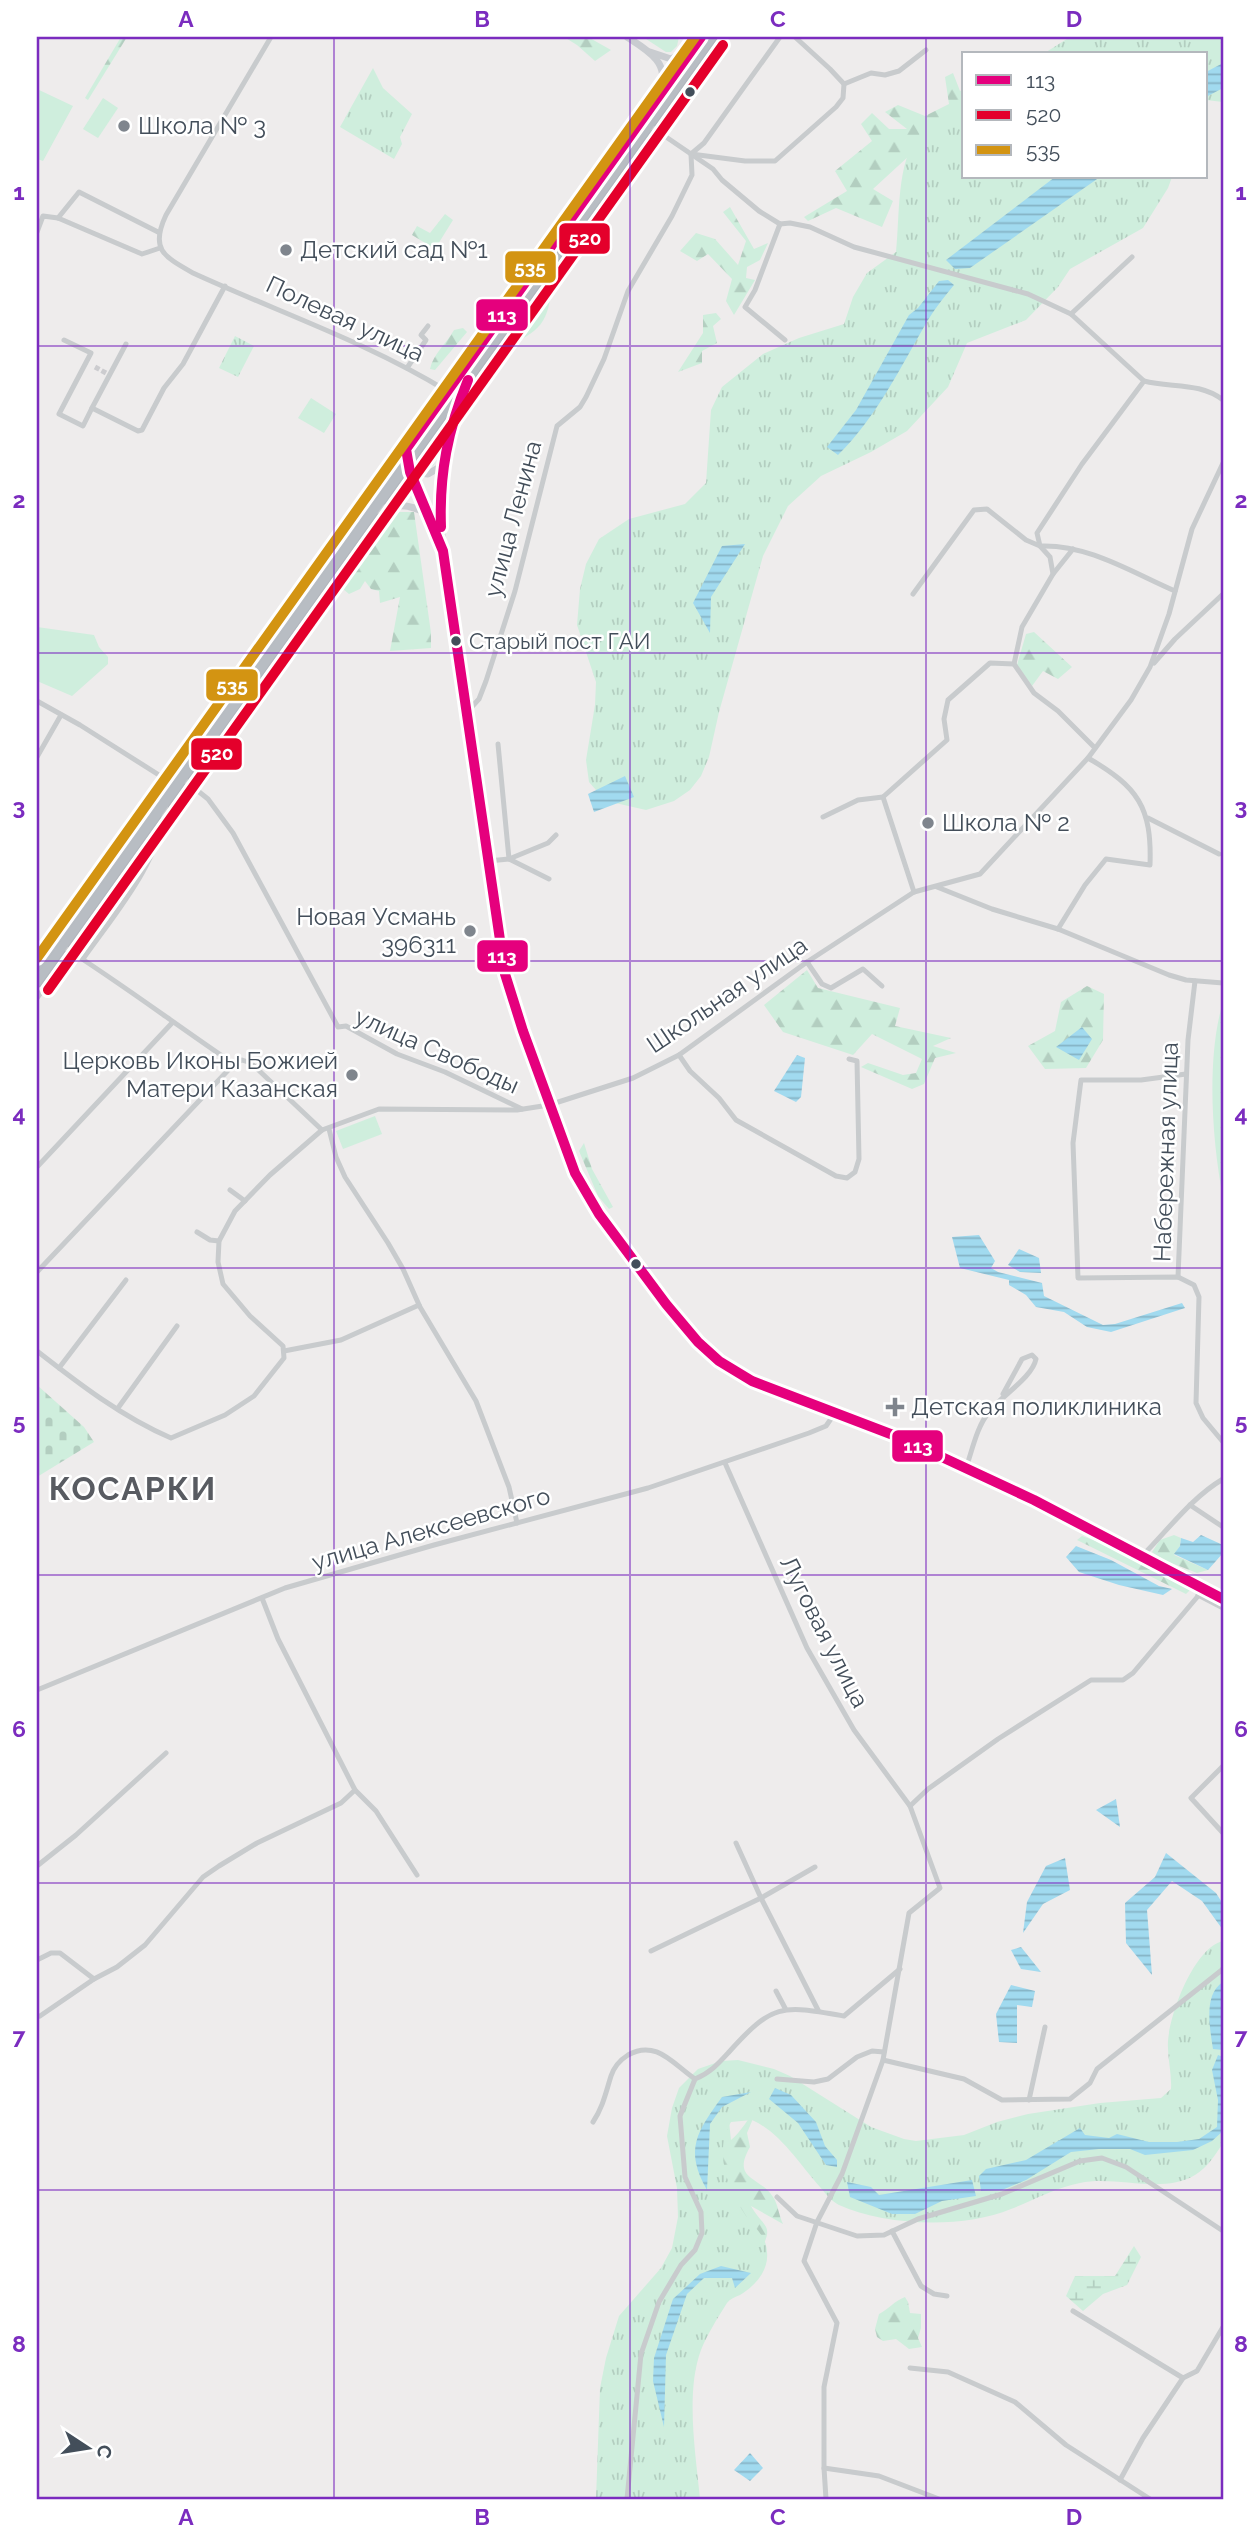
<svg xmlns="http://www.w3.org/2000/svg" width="1260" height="2536" viewBox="0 0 1260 2536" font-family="Raleway,sans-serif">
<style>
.grass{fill:#cfeedd}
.forest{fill:url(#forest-firs)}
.wetland{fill:url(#wetland-marsh)}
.cemetery{fill:url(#cemetery-stones)}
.park{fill:url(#park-tufts)}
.water{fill:url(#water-rules)}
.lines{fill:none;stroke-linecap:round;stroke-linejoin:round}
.street-tunnel{stroke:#cccccf;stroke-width:5;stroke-dasharray:5 2.5;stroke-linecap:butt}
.highway-casing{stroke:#b1b6bd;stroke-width:12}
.street{stroke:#c8cbcd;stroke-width:5}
.secondary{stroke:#c9ccd0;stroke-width:7}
.highway{stroke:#b8bdc3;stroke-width:9}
.bus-1-casing{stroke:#fff;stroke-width:16}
.bus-2-casing{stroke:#fff;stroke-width:16}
.bus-3-casing{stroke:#fff;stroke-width:16}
.bus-1{stroke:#e5007d;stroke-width:10}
.bus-2{stroke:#e4002b;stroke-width:10}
.bus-3{stroke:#d39412;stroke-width:10}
.grid{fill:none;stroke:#7b2cbf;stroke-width:2;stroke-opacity:0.55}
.bus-dot{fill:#434e5a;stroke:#fff;stroke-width:2.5}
.poi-dot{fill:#7f858d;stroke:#fff;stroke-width:2.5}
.labels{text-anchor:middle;stroke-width:5;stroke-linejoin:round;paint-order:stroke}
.bus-label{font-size:22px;fill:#434e5a;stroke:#fff;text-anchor:start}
.poi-label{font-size:24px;fill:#434e5a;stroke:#fff;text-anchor:start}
.street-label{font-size:24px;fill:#434e5a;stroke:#fff}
.district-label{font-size:32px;font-weight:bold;letter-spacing:2px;fill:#585b61;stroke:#fff}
.line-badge{stroke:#fff;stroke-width:2.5}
.badge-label{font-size:19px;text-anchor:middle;font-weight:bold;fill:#fff}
.neatline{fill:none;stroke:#7b2cbf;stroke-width:2.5}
.grid-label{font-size:23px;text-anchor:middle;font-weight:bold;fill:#7b2cbf}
</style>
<defs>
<pattern id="forest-firs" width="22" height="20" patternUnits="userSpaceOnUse" patternTransform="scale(1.75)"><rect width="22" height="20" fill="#cfeedd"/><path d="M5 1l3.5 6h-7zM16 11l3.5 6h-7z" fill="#b3cec0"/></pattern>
<pattern id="wetland-marsh" width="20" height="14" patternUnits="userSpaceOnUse" patternTransform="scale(1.75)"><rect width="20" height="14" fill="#cfeedd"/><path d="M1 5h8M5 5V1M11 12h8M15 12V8" fill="none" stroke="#b3cec0"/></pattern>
<pattern id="cemetery-stones" width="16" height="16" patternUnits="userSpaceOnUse" patternTransform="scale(1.75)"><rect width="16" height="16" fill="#cfeedd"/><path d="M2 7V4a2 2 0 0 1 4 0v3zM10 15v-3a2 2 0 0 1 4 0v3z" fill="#b3cec0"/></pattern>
<pattern id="park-tufts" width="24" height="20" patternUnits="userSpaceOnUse" patternTransform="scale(1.75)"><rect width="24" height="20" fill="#cfeedd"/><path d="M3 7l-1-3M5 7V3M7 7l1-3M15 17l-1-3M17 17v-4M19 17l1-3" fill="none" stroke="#b3cec0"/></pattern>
<pattern id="water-rules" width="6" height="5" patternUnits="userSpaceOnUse" patternTransform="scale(1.75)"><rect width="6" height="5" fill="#a1daef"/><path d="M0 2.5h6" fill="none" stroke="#85b3c5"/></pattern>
</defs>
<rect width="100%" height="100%" fill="#eeecec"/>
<g class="grass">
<path d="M643,37H679L677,46L671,52H666Z"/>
<path d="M37,89L73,106L43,161L37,159Z"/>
<path d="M103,98L118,108L98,138L83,129Z"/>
<path d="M553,276C549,319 545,332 502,347Z"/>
<path d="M311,398L336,414L324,433L298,418Z"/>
<path d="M443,423L437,458L433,466L427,469L418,467L416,460Z"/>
<path d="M37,627L94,635L99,647L108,657V664L72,696L37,681Z"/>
<path d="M375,1116L382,1134L343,1149L336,1131Z"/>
</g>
<g class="forest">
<path d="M121,37H127L88,100L85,98Z"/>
<path d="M564,37H588L611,50L595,61L577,45Z"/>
<path d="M953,73L960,91L964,89V118L922,144L873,189L893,201L882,227L836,208L808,221L804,217L847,191L835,171L872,141L861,124L872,113L889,129H907L885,112L898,105L925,116L949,104L945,77Z"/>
<path d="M730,207L754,249L768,243L760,260L747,267L746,278L755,280L734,315L726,301L732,279L708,254L697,261L680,251L696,233L715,239L738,265L746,241L723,212Z"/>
<path d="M445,214L453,220L435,249L412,235L417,226L430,233Z"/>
<path d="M716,313L721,319L713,326L717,343L702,351V363L678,372L703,333V315Z"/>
<path d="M463,328L467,332L435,370L430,369C433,354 447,343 454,330Z"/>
<path d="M394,512H414L431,633V648L390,651L400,597L380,603L379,591L371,589L365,581L360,589L349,594L343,589L368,553C369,535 387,527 394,512Z"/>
<path d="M1034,632L1072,667L1058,679L1043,671L1032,686L1017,665L1026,634Z"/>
<path d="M807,970L818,988L900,1008L895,1026L951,1038L933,1046L956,1053L935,1058L924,1084L912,1089L861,1067L868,1063L903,1075L916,1073L922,1059L872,1034L853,1055L783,1032L764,1005Z"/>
<path d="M1087,986L1104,994L1103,1040L1086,1068L1045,1069L1028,1046L1055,1031L1061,1002Z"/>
<path d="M584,1143L592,1169L613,1207L609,1209L598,1196L579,1151Z"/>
<path d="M1174,1535L1181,1538L1180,1546L1174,1555L1208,1570L1197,1573L1164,1560L1152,1552L1160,1540Z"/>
<path d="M1082,1536L1096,1541L1192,1588L1186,1594L1077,1540Z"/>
<path d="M757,2109L747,2133L750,2147C731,2180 760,2176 773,2197C778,2204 779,2216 783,2224L751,2206C764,2229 775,2223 760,2252L696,2194L729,2121L731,2140C742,2131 747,2119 757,2109Z"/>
<path d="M905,2297L908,2302L910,2313L921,2314V2328L918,2338L922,2347L909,2349L896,2339L883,2341L877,2337L875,2329L879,2314C889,2309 894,2301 905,2297Z"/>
</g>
<path class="wetland" d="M1134,2246L1141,2257L1127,2285L1103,2294L1083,2311L1066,2296L1075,2276H1115Z"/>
<path class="cemetery" d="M37,1385L84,1427L94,1442L37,1477Z"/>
<g class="park">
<path d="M1070,37H1223V102L1206,100V54H1043Z"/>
<path d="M373,68L383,88L412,114L400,137L402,144L394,159L340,127Z"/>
<path d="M964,104V177H1172L1168,188L1143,228L1070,269L1058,287L1026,320L967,343L948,387L907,431L871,452L821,476L788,506L763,556L719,712L709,757L701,776L690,790L674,801L646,810L611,802L602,797L589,782L586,760L595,705L596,682L577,625L580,589L586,564L599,539L629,519L685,504L706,483L711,410L722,387L763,354L799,338L844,324L853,297L867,273L896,252C900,218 896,161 919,135C932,120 949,115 964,104Z"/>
<path d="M235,336L254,346L238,377L219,368Z"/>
<path d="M1223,1002V1198C1212,1141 1206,1058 1223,1002Z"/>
<path d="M1223,1941V2143C1216,2154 1206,2169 1195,2175C1162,2195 1116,2175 1080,2183C1055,2188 1034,2200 1011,2209C963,2229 885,2226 839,2205C831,2201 825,2193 820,2187C800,2165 780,2132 752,2120L731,2122C713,2153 728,2189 746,2216C755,2229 766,2235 767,2252C769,2271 755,2286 740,2295C735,2297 730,2299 727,2303C718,2317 707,2335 701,2350C685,2393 696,2455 700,2499H596L600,2388L606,2358L619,2316L661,2268L672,2248L678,2217L677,2188L667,2136L672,2108L679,2088L698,2069L721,2061L738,2060L774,2069L790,2076L871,2127L904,2139L916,2141L964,2135L997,2122L1028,2114L1100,2103L1161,2098L1171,2089C1172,2073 1167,2057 1168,2041C1170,2013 1194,1948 1223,1941Z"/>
</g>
<g class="water">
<path d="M1223,63V88L1206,97V72Z"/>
<path d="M1055,177H1100L970,268L955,269L946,260Z"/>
<path d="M948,280L954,285C945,296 936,307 928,320C901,366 877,417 838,455L827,447L856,410L909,315L918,308L939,281Z"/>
<path d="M745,544L711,597L710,633L693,603L722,546Z"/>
<path d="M625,776L634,797L594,812L588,794Z"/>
<path d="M1082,1027L1092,1039L1079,1060L1056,1047Z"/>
<path d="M797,1055L805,1058L801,1097L796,1102L774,1091Z"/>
<path d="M979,1235L995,1261L991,1268L998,1272L1042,1283L1044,1296L1103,1325L1115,1324L1182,1303L1185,1308L1111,1332L1087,1327L1064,1312L1036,1307L1026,1295L1009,1285V1280L960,1268L952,1237Z"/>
<path d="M1019,1249L1039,1258L1041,1273L1020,1272L1008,1265Z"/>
<path d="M1201,1535L1223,1545V1553L1208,1570L1174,1554L1180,1546L1181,1538L1193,1542Z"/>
<path d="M1076,1546L1111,1560L1159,1586L1172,1589L1163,1595L1119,1585L1079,1572L1066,1557Z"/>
<path d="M1116,1799L1120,1827L1096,1810Z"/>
<path d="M1166,1853L1216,1893L1223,1904V1930L1202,1901L1172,1881L1147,1910L1152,1975L1126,1943L1125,1903L1155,1877Z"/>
<path d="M1065,1858L1070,1890L1043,1904L1023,1933L1027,1902L1046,1866Z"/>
<path d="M1021,1947L1041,1972L1021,1969L1011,1950Z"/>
<path d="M1223,1982V2009L1221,2015L1223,2050L1213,2049C1210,2029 1203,1994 1223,1982Z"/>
<path d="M1011,1985L1035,1991L1032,2007L1017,2005V2043L999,2042L996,2014Z"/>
<path d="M1218,2055L1223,2057V2131L1212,2141L1193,2150L1145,2155L1130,2149H1099L1071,2152L1026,2180L1002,2190L981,2191L979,2176L986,2169L1026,2160L1080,2128L1085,2135L1109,2138L1117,2134L1149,2142H1177L1199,2139L1217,2127L1218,2100L1212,2070Z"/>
<path d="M775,2088L791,2095L816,2122L825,2146L837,2160V2167L826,2165L798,2123L769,2099Z"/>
<path d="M751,2092L722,2107L710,2124L707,2190C684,2149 697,2132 722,2097Z"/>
<path d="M972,2180L976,2196L942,2201L915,2214H892L850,2197L847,2182L871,2187L879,2195Z"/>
<path d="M721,2266L751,2273L735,2288L732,2278H704L687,2294L666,2355L664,2427L653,2381L654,2358L673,2299L700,2274Z"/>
<path d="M750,2453L763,2468L750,2481L734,2470Z"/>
</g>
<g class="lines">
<path class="street-tunnel" d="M95,367L106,373"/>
<g class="highway-casing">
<g id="highway">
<path d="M37,967L701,37"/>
<path d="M37,982L712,37"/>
</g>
</g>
<g class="street">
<path d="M271,37L166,215C150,249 163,256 193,273C278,312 367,342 447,391"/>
<path d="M844,84L871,73L885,75L899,71L926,50"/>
<path d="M650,126L713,169L722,180L759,211L780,224"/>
<path d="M691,154L745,161H775L836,107L843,98L844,84L830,69L795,37"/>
<path d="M691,154L704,143L780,37"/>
<path d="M58,218L79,192L158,232"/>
<path d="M780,224L790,223L810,227L854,247L1028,294L1071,314L1144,381L1082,464L1037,533L1040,546C1088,544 1133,573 1175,591"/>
<path d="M780,224L755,290L745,307L785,340"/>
<path d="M37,232L43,216L58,218L142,254L160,248"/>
<path d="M1071,314L1132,257"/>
<path d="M64,340L91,353L59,414L83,426L92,408L138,431L142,430L164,388L183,364L225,286"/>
<path d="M407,368L426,340L421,335L428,326"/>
<path d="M1144,381C1171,388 1200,382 1223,400"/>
<path d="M92,408L126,344"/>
<path d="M1053,574L1073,549"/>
<path d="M1154,663L1175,639L1223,594"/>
<path d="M1014,664L1034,693L1058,711L1095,748"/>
<path d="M37,701L80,725L170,782"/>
<path d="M468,711L479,699L486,681L515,591L557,426L580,407L586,397L604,359L628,291L672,216L692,175L691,154"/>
<path d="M37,757L61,715"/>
<path d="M183,779L208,799L233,833L338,1027L346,1026L397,1054L445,1072L522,1109"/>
<path d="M883,797L914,892"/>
<path d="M823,817L858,800L883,797L947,740L944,719L948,700L990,663L1014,664L1022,627L1053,574L1050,557L1040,546L1026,540L987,509L974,510L913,594"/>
<path d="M1148,818L1219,854"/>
<path d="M488,861L509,859L498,744"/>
<path d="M549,879L509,859L548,843L556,835"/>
<path d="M937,887L992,909L1058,929L1169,975L1186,980L1223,983"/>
<path d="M1058,929L1085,885L1106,859L1150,865C1152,807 1138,787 1088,758"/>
<path d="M62,946C121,983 176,1025 234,1064L242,1060L251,1063L322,1130"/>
<path d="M37,952L68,908L86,895"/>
<path d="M83,959C116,912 160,863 166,803"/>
<path d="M807,962L822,984L831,988L863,969L882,986"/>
<path d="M37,998L71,952"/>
<path d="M679,1055L690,1071L719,1098L736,1120L836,1176L847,1178L855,1172L859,1159L857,1061L849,1059"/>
<path d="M1186,1074L1141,1080H1081L1073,1143L1078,1278L1178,1277L1194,1285L1199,1297L1196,1403L1203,1418L1223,1442"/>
<path d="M329,1129L336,1157L345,1177L388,1243L403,1269L420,1307L476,1401L509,1487L517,1523"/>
<path d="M37,1167L172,1023"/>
<path d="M230,1190L245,1201"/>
<path d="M197,1232L210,1240L219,1241"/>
<path d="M37,1272L234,1064"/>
<path d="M1178,1277L1188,1040L1195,981"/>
<path d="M37,1351C78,1383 122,1417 171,1438L225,1415L254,1396L284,1358L283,1346L250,1316L223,1284L218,1262L219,1241L235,1211L270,1175L322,1130L379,1109L517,1110L549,1105L633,1078L679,1055L807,962L914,892L980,874L1088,758L1131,700L1150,667L1169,614L1192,529L1223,463"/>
<path d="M284,1351L341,1340L419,1305"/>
<path d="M59,1368L126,1280"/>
<path d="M118,1408L177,1326"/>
<path d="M725,1463L807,1648L854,1730L910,1806"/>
<path d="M966,1468C972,1451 977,1426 989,1412C1002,1395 1032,1378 1036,1359L1032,1355L1022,1359L1003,1394"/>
<path d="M1190,1505L1223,1527"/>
<path d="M1142,1556C1168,1530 1191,1498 1223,1479"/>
<path d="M1198,1595L1223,1608"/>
<path d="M37,1690L285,1588L434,1545L648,1488L809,1433L826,1426L835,1413"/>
<path d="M1223,1766L1191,1798L1223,1833"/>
<path d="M355,1790L376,1811L417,1875"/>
<path d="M736,1843L761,1898L818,2010"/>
<path d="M37,1866L76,1835L166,1753"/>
<path d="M651,1951L761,1898L815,1867"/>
<path d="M37,1960L51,1953H60L94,1979L117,1967L145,1945L203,1877L219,1866L257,1843L341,1803L355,1790L278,1639L262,1598"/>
<path d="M776,1991L785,2008"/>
<path d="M40,2016L94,1979"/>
<path d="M883,2060L964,2079L1002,2100L1070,2099L1090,2083L1097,2069L1223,1969"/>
<path d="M777,2079L814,2082L828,2079L857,2057L872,2051L884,2052"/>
<path d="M1029,2100L1045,2027"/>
<path d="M593,2122C603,2107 606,2092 611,2076C614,2067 620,2060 628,2055C656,2039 673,2064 695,2079"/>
<path d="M777,2197L797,2216L857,2236L884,2235L918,2219L1002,2194L1080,2161L1102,2158L1126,2167L1223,2231"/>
<path d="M892,2231L921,2286L934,2294L947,2296"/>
<path d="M1073,2311L1183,2378L1143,2438L1120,2480"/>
<path d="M910,2368L948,2372L1015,2402L1066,2445L1150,2499"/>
<path d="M1183,2378L1197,2371L1223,2327"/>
<path d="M824,2468L879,2476L939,2499"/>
<path d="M627,2499L641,2354L659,2302L681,2265L695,2250L702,2233L701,2212L685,2177L680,2116L695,2079C710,2073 718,2064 729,2052C773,2003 781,2005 844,2016L900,1969"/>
<path d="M826,2499L824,2468V2387L837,2323L804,2261L817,2222L842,2174L883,2060L909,1913L940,1888L910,1806L928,1789L998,1739L1091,1680H1123L1133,1673L1204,1589"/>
</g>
<g class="secondary">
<path d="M627,37C647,50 671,63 660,90"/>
<path d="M650,52L671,59L689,49"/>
<path d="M465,387C438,448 438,487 443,551L505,974C526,1040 547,1108 574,1171C586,1199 606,1223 624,1247C661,1298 695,1349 752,1381L901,1438L987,1478L1034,1500L1223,1599"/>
<path d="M407,461L439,537"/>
<path d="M410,472L428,474L440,467"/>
<path d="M374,511C395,504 408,503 428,514"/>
</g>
<use href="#highway" class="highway"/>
<g class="bus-1-casing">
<g id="bus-1">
<path d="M701,37L406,449L410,472L443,551L505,974L523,1031L575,1173L599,1214L666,1304L698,1342L719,1361L752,1381L901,1438L1034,1500L1223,1599"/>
<path d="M441,527C439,474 448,429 468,380"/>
</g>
</g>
<g class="bus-2-casing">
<path id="bus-2" d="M48,990L723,45"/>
</g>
<g class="bus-3-casing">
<path id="bus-3" d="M37,958L695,37"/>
</g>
<use href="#bus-1" class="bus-1"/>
<use href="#bus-2" class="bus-2"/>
<use href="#bus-3" class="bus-3"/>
</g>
<path class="grid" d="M334,37V2499M630,37V2499M926,37V2499M37,346H1223M37,653H1223M37,961H1223M37,1268H1223M37,1575H1223M37,1883H1223M37,2190H1223"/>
<g class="bus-dot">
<circle cx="690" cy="92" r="6"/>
<circle cx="456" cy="641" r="6"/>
<circle cx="636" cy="1264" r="6"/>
</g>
<g class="poi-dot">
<circle cx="124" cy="126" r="7"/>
<circle cx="286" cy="250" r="7"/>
<circle cx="928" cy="823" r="7"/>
<circle cx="470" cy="931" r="7"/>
<circle cx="352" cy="1075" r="7"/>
<path d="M891.5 1396.5h7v7h7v7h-7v7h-7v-7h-7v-7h7z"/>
</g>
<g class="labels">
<g class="bus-label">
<text x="469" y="649">Старый пост ГАИ</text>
</g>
<g class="poi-label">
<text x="138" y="134">Школа № 3</text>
<text x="300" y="258">Детский сад №1</text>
<text x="942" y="831">Школа № 2</text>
<text x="456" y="925" text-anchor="end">Новая Усмань<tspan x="456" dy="28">396311</tspan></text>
<text x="338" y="1069" text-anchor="end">Церковь Иконы Божией<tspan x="338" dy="28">Матери Казанская</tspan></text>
<text x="911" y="1415">Детская поликлиника</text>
</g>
<g class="street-label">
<text transform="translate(345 319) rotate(25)" y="8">Полевая улица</text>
<text transform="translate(513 519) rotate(-75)" y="8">улица Ленина</text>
<text transform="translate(727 995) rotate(-34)" y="8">Школьная улица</text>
<text transform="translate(437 1051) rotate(24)" y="8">улица Свободы</text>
<text transform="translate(1166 1152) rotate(-88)" y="8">Набережная улица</text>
<text transform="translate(431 1529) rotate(-16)" y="8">улица Алексеевского</text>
<text transform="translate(824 1632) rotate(63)" y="8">Луговая улица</text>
</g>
<g class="district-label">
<text x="133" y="1500">КОСАРКИ</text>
</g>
</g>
<g class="line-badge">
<rect x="558" y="222" width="53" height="33" rx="7" fill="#e4002b"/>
<rect x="504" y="250" width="53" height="34" rx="7" fill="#d39412"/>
<rect x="475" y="298" width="54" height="34" rx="7" fill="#e5007d"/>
<rect x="205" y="668" width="54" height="34" rx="7" fill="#d39412"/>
<rect x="190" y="737" width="53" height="34" rx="7" fill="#e4002b"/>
<rect x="476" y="939" width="53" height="34" rx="7" fill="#e5007d"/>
<rect x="891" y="1429" width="53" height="34" rx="7" fill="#e5007d"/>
</g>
<g class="badge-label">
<text x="585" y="245">520</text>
<text x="530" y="274">535</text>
<text x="502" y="322">113</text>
<text x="232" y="692">535</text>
<text x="217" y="760">520</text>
<text x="502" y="963">113</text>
<text x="918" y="1453">113</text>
</g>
<rect width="1260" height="2536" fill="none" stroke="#ffffff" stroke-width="77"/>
<rect x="962" y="52" width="245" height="126" fill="#ffffff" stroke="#b4b8bd" stroke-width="2"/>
<rect x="976" y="75" width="35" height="10" fill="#e5007d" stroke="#b4b8bd" stroke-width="2"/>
<text x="1026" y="88" font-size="21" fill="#434e5a">113</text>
<rect x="976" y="110" width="35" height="10" fill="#e4002b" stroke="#b4b8bd" stroke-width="2"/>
<text x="1026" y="122" font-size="21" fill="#434e5a">520</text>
<rect x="976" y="145" width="35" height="10" fill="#d39412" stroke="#b4b8bd" stroke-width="2"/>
<text x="1026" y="158" font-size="21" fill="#434e5a">535</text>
<g transform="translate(88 2448) rotate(102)" stroke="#ffffff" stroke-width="5" paint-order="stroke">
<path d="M0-5L12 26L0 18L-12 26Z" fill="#434e5a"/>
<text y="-10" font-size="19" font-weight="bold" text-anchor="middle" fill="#434e5a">С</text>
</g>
<rect x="38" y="38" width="1184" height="2460" class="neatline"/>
<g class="grid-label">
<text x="186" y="27">A</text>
<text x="482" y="27">B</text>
<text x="778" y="27">C</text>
<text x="1074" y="27">D</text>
<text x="19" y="200">1</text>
<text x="1241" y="200">1</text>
<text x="19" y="508">2</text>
<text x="1241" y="508">2</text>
<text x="19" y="815">3</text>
<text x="1241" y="815">3</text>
<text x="19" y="1122">4</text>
<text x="1241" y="1122">4</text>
<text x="19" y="1430">5</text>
<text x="1241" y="1430">5</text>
<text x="19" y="1737">6</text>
<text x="1241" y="1737">6</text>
<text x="19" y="2044">7</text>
<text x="1241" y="2044">7</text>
<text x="19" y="2352">8</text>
<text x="1241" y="2352">8</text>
<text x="186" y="2525">A</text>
<text x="482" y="2525">B</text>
<text x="778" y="2525">C</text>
<text x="1074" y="2525">D</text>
</g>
</svg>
